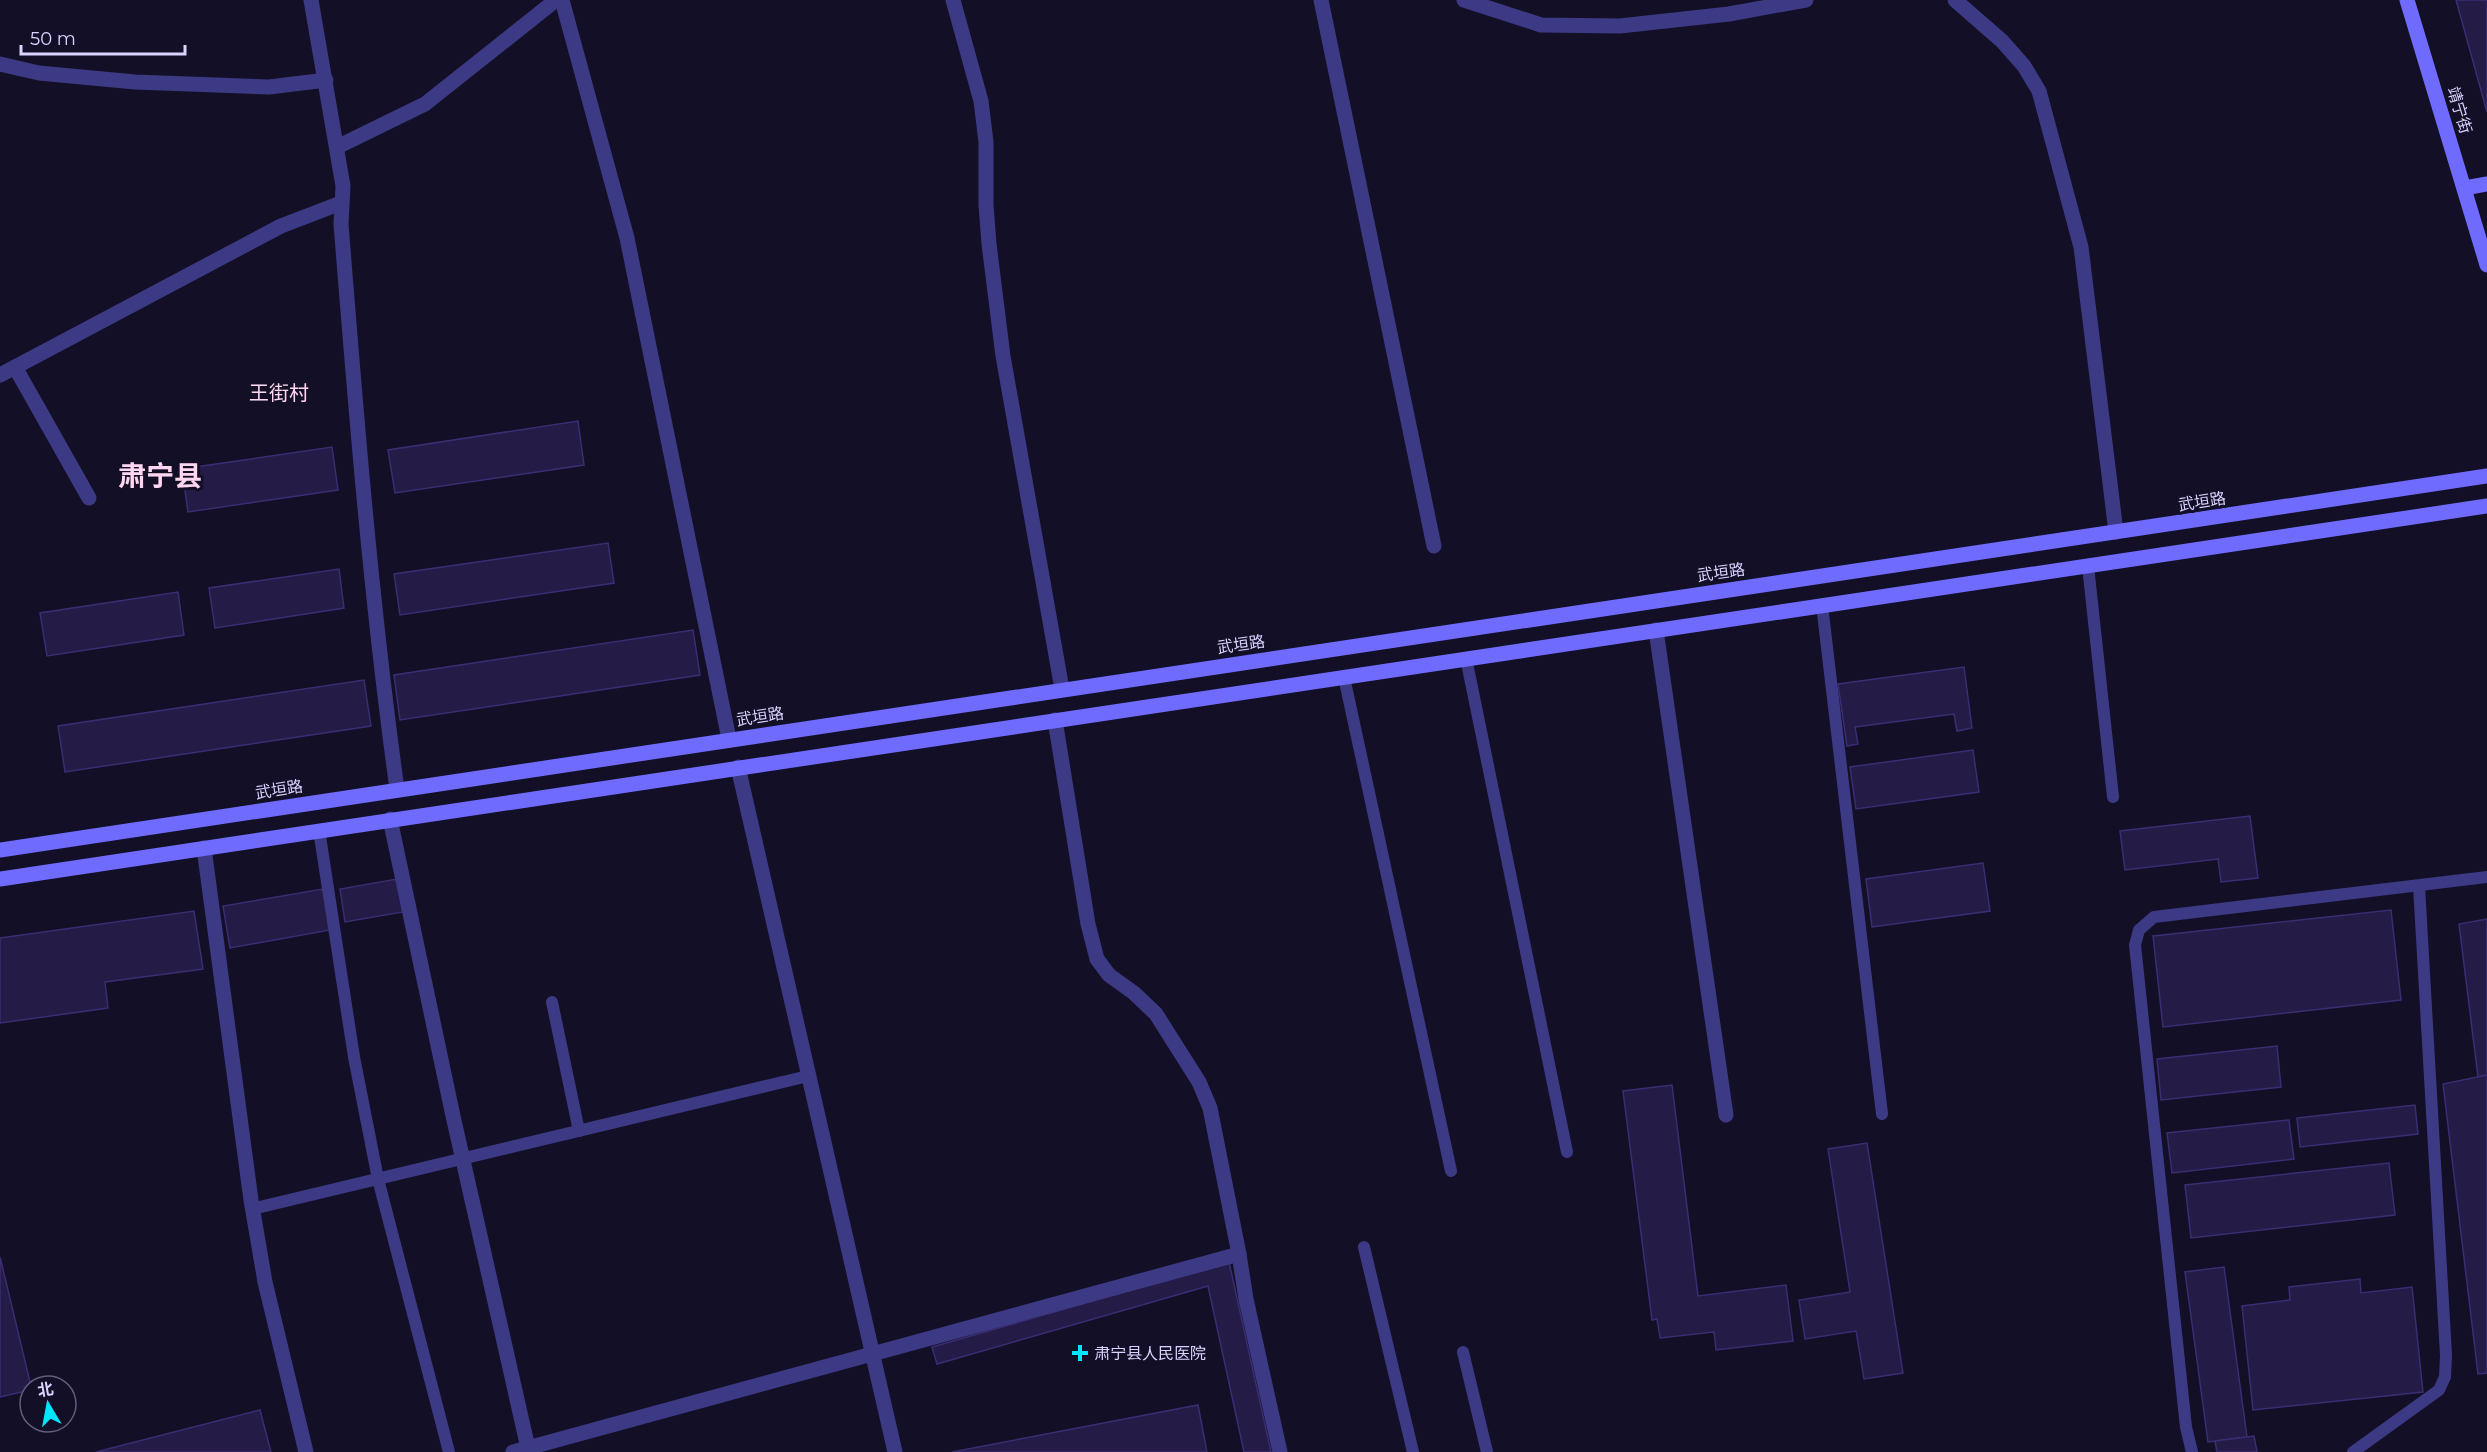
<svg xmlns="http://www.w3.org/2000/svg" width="2487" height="1452" viewBox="0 0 2487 1452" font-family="Montserrat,'Noto Sans SC',sans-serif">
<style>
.building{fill:#241b47;stroke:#3b2d73;stroke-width:1.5}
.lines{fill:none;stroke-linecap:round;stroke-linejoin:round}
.lane{stroke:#3d3a85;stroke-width:12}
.street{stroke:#3d3a85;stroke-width:15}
.secondary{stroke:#6f6bff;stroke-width:15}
.poi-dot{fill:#00e5ff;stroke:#130f26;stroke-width:2}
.labels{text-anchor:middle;stroke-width:6;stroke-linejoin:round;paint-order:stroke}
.street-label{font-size:16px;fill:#d9d4ff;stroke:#130f26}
.poi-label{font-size:16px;fill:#d9d4ff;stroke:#130f26;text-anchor:start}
.quarter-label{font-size:20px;fill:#ffd6f0;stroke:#130f26}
.town-label{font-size:28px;font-weight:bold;fill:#ffd6f0;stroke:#130f26}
</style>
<rect width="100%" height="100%" fill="#130f26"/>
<g class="building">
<path d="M2456,0H2487V112Z"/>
<path d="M578,421L584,465L395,493L388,450Z"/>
<path d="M332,447L338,490L188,512L182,469Z"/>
<path d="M608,543L614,583L400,615L394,574Z"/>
<path d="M339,569L344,608L215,628L209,588Z"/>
<path d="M178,592L184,635L47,656L40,613Z"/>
<path d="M693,630L700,675L400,720L394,675Z"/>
<path d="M1964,667L1972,728L1957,731L1954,714L1855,727L1858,744L1847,746L1838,684Z"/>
<path d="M364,680L371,726L65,772L58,726Z"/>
<path d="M1973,750L1979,792L1856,809L1850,767Z"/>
<path d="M2250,816L2258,878L2221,882L2218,859L2125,870L2120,831Z"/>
<path d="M1983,863L1990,911L1872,927L1866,879Z"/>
<path d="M397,879L403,912L345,922L340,889Z"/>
<path d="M323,889L330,930L230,948L223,906Z"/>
<path d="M2391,910L2401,1000L2163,1027L2153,936Z"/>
<path d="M194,911L203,969L105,982L108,1008L0,1023V938Z"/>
<path d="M2487,919V1075L2478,1077L2459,924Z"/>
<path d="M2277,1046L2281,1087L2161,1100L2157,1059Z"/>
<path d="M2487,1075V1373L2478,1374L2443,1084Z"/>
<path d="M1672,1085L1698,1296L1786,1285L1793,1341L1716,1350L1714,1332L1660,1338L1657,1319L1652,1320L1623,1091Z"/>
<path d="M2415,1105L2418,1134L2300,1147L2297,1118Z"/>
<path d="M2289,1120L2294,1159L2172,1173L2167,1133Z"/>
<path d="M1867,1143L1903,1373L1864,1379L1856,1331L1805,1339L1799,1300L1850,1292L1828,1149Z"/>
<path d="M2389,1163L2395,1215L2191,1238L2185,1185Z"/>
<path d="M0,1257L31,1386L30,1390L0,1397Z"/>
<path d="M1229,1262L1271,1452H1244L1208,1286L937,1364L932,1347Z"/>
<path d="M2224,1267L2247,1437L2208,1442L2185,1272Z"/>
<path d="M2360,1279L2361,1293L2412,1287L2423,1392L2253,1410L2242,1306L2290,1300L2289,1287Z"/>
<path d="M1198,1405L1207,1452H952Z"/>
<path d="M260,1410L271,1452H96Z"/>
<path d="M2254,1436L2257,1452H2217L2215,1441Z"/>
</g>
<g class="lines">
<g class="lane">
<path d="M2088,566L2113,797"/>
<path d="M1822,605L1882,1114"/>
<path d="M1466,658L1567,1152"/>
<path d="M1344,677L1451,1171"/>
<path d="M319,830L354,1057L378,1179L449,1452"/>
<path d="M552,1002L579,1131"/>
<path d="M252,1209L808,1076"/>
<path d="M1364,1247L1413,1452"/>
<path d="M1463,1352L1487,1452"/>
<path d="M2192,1452L2186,1427L2135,945L2139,930L2154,917L2487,877"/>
<path d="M2353,1452L2439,1390L2445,1377L2446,1355L2419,886"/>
</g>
<g class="street">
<path d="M311,0L343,186L341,224C356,413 371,601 397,789"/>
<path d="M562,0L627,238L729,739"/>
<path d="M953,0L981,101L986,142V205L989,244L1003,356L1062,689"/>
<path d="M1321,0L1434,546"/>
<path d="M1464,0L1541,25L1620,26L1729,14L1806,0"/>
<path d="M1955,0L2002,41L2024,66L2039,91L2081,247L2116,532"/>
<path d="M0,64L39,73L135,82L269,87L326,80"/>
<path d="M337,147L425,104L556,0"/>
<path d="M15,367L89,498"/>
<path d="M0,375L281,226L341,203"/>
<path d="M1656,630L1726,1115"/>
<path d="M1055,720L1088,924L1097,959L1109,975L1134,993L1156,1014L1199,1082L1210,1108L1239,1254L1246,1299L1280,1452"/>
<path d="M738,767L895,1452"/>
<path d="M390,819L453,1116L528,1448"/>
<path d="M204,848L251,1200L265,1282L306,1452"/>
<path d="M513,1452L1239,1254"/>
</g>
<g class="secondary">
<path d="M2407,0L2487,265"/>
<path d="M2465,188L2487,184"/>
<path d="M0,850L2487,476"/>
<path d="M0,879L2487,506"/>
</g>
</g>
<path class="poi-dot" d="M1077 1344h6v6h6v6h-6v6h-6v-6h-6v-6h6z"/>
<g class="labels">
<g class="street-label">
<text transform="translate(2460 110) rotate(73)" y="6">靖宁街</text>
<text transform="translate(2202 501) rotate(-9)" y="6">武垣路</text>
<text transform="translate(1721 572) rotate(-8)" y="6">武垣路</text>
<text transform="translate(1241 644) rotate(-8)" y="6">武垣路</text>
<text transform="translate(760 716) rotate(-9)" y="6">武垣路</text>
<text transform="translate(279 789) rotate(-9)" y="6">武垣路</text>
</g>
<g class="poi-label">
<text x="1094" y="1359">肃宁县人民医院</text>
</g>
<g class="quarter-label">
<text x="279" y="400">王街村</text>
</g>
<g class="town-label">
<text x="160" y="486">肃宁县</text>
</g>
</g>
<g transform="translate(48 1404) rotate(350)"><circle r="28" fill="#130f26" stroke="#625e7d" stroke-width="1.5"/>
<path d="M0-4.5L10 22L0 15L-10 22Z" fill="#00e5ff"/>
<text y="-9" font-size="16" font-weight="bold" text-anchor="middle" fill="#d9d4ff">北</text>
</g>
<path d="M21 45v9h164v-9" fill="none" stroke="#d9d4ff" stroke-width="3"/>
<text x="30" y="45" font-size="18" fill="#d9d4ff" stroke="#130f26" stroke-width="4.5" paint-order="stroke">50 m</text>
</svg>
